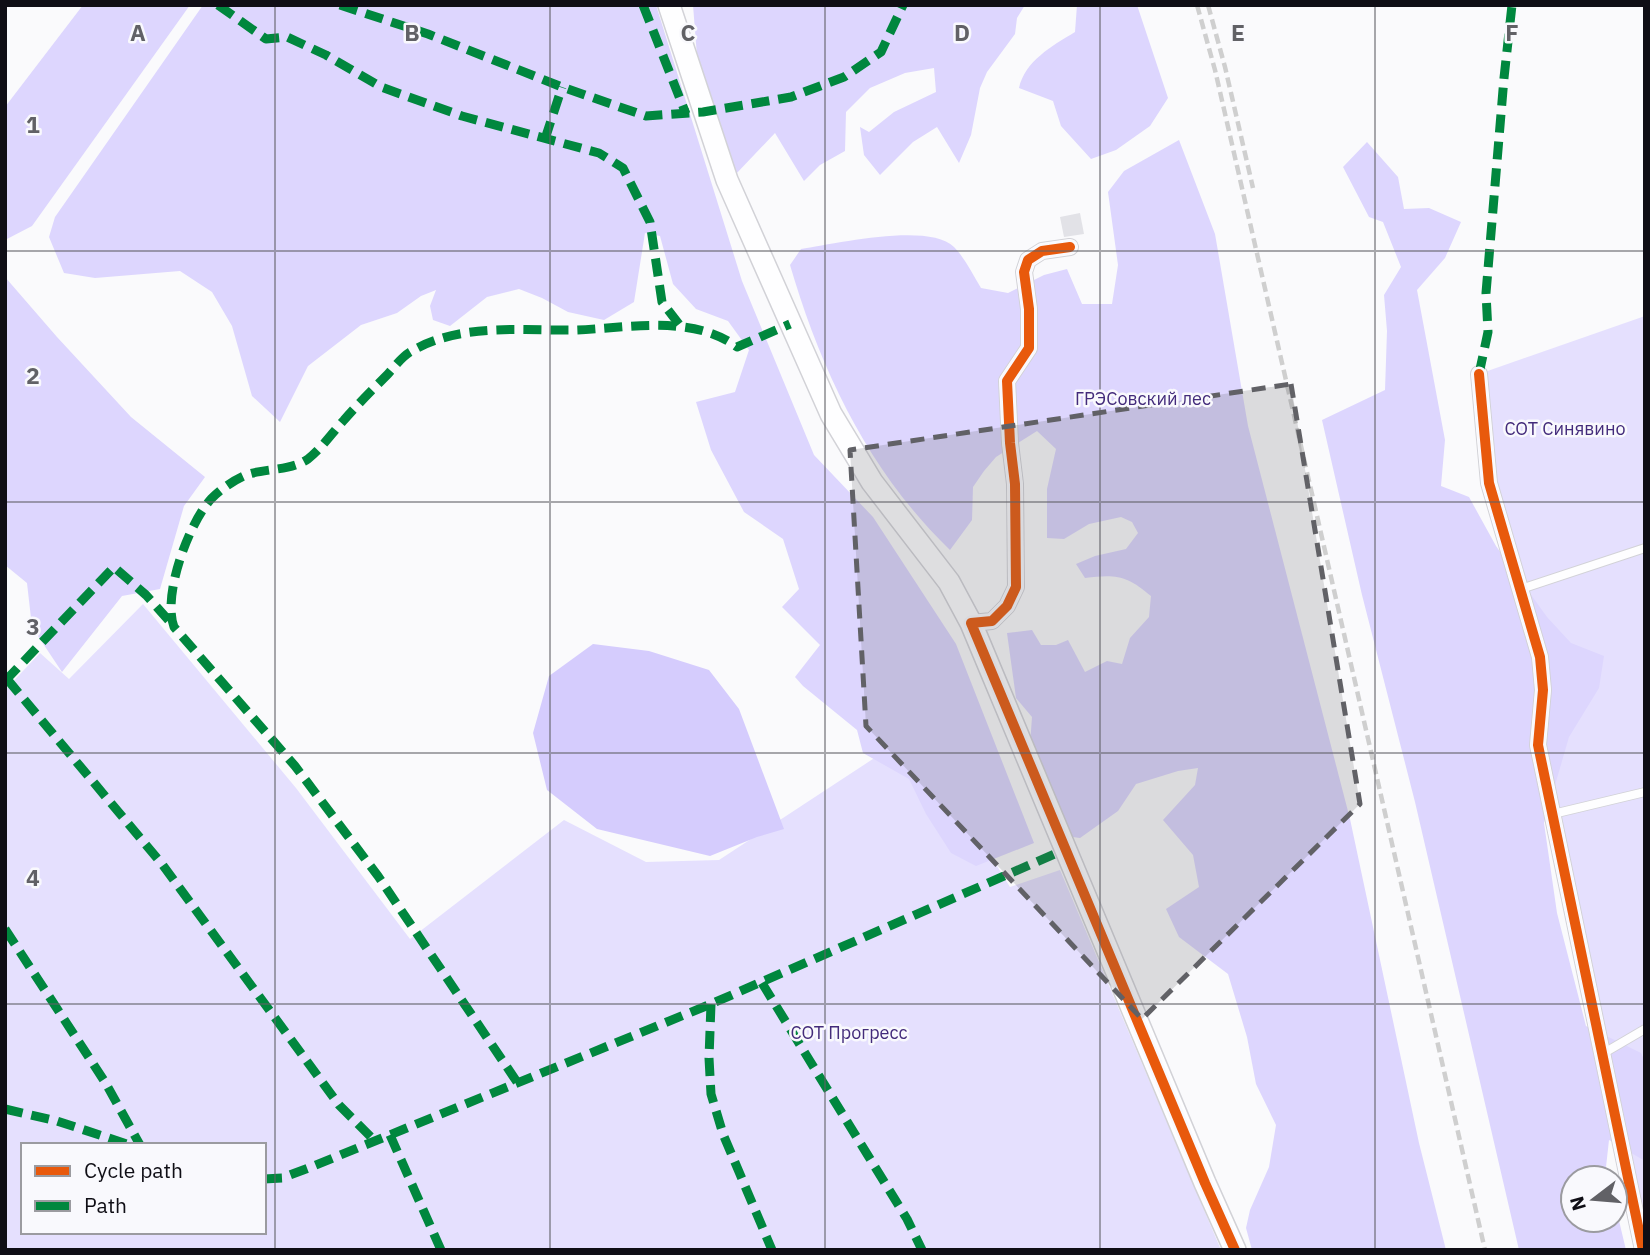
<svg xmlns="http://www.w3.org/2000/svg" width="1650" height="1255" viewBox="0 0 1650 1255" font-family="'IBM Plex Sans',sans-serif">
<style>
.green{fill:#e5e0fe;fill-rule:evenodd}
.forest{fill:#ddd6fe}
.water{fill:#d5ccfd}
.building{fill:#e2e2e7}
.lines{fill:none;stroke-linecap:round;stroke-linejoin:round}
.lane-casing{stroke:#d2d2d7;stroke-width:10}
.street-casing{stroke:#d2d2d7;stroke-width:18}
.secondary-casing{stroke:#d2d2d7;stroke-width:24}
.lane{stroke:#fefeff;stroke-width:8}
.street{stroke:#fefeff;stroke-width:16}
.secondary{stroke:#fefeff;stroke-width:21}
.rail{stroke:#cfcfcf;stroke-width:4.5;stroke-dasharray:10 5;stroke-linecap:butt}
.quiet{stroke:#00873e;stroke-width:9;stroke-dasharray:18 9;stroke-linecap:butt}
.cycleway-casing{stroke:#f9f9fd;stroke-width:15}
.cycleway{stroke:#e8590c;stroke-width:10}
.marked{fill:#616166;fill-opacity:0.2;stroke:#616166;stroke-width:5;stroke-dasharray:14 9;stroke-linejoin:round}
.grid{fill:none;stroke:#616166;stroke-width:2;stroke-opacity:0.55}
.labels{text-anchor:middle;stroke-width:5;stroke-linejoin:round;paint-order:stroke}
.park-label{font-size:18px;fill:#432b7b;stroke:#f9f9fd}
.grid-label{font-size:23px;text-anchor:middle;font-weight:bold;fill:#616166;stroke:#f9f9fd;stroke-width:5;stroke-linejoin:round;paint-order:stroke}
</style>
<rect width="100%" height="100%" fill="#fafafc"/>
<g class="green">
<path d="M1645,316V1250L1489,483L1479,374Z"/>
<path d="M143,604L296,788L410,939L564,820L646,862L719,860L914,732L1010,887L1060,870L1221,1250H5V690L40,653L69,679ZM23,1145H264V1232H23Z"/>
</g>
<g class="forest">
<path d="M83,5H190L32,226L5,240V107Z"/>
<path d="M203,5H656L742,281L814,455L873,517L956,644L1034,843L976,866L951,853L926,814L909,779L863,753L857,730L803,686L795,677L820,645L782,607L799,589L783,539L744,512L711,450L696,402L735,392L749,350L728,321L696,309L673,284L660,236L645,233L634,302L604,320L568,312L542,298L519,289L487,297L450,326L433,320L430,306L436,290L421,296L397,313L361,325L308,366L280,422L252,396L232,326L212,292L180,271L95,278L64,273L49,237L55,217Z"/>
<path d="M693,5H1025L1017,18L1015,34L987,72L980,88L971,135L959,163L937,127L913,142L880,175L864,155L860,127L869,132L894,112L936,92L934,68L905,73L870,88L846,112L845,151L820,165L804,181L775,133L735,175L699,82Z"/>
<path d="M1077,5H1137L1168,98L1150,126L1116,150L1091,159L1061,126L1053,101L1019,88C1025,61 1052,46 1075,32Z"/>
<path d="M1179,140L1215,234L1248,426L1350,819L1419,1143L1446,1250H1252L1246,1228L1250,1210L1269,1167L1276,1125L1256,1084L1247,1037L1228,974L1179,937L1166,909L1199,887L1193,855L1163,820L1195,785L1198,768L1178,771L1136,784L1118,811L1080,838L1052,834L1028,773L1032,717L1016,698L1007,633L1032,630L1041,645H1056L1068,640L1085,672L1107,661L1122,664L1130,638L1149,617L1151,596C1127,575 1115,574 1085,578L1076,564L1095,556L1126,549L1138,533L1132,522L1121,517L1089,524L1064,539L1047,538V489L1056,449L1037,431L996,457L984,471L973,487L972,520L950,550C869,472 821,371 790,265L801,249C834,244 929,222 954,247C965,258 973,275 981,288L1008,293L1044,275L1067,269L1082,304H1112L1118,265L1108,192L1124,171Z"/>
<path d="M1367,142L1398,177L1404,209L1429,208L1461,222L1445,258L1417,290L1445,440L1441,486L1469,497L1496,546L1547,617L1571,643L1604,656L1599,688L1569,737L1544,823L1557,913L1586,1026L1641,1053L1645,1062V1161L1609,1140L1606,1167L1609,1178H1573V1220H1615V1204L1626,1250H1519L1415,802L1362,595L1322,420L1385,390L1387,331L1384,295L1401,267L1383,222L1369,217L1343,167Z"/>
<path d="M5,277L57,337L131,417L205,477L184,506L160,589L122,596L62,672L32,627L27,583L5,565Z"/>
</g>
<path class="water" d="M593,644L649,651L709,670L739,709L784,829L757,837L710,856L597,829L547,790L533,733L549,676Z"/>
<path class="building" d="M1080,213L1084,234L1064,237L1060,217Z"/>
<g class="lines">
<g class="lane-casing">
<g id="lane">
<path d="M1521,589L1645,548"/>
<path d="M1553,814L1645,792"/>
<path d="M1604,1053L1645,1029"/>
</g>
</g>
<g class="street-casing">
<g id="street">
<path d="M1479,374L1489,483L1540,657L1543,690L1538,745L1643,1250"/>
<path d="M971,623L992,621L1007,606L1016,587L1015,484L1010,443L1007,381L1029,348V309L1024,272L1028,260L1042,251L1070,247"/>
</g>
</g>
<g class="secondary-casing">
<path id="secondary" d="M669,5L727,180L831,414L872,482L949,582L971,623L1205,1183L1235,1250"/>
</g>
<use href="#lane" class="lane"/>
<use href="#street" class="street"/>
<use href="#secondary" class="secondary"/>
<g class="rail">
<path d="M1197,5L1215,70L1485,1250"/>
<path d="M1208,5L1225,67L1253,188"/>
</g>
<g class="quiet">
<path d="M218,5L266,39L287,37L326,55L381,87L462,116L599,153L623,168L650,222L662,302L682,328"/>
<path d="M340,5L428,34L562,87L646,116L703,112L791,97L844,77L881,52L903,5"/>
<path d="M643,5L686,114"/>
<path d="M545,139L562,87"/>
<path d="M1479,374L1488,332L1486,293L1504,78L1512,5"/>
<path d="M7,679L162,864L339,1105L375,1141"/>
<path d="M5,681L114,567L146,595L172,624"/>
<path d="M5,929L105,1082L140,1145"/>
<path d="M762,983L907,1219L922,1250"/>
<path d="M711,1004L709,1058L711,1094L723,1134L772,1250"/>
<path d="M517,1082L378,876L295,766L174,627C162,595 189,523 211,499C221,489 234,480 246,475C266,468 290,471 308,459C322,448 332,433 344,420C358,404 373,389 388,374C395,366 402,357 410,352C461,322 521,331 577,330C627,328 693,314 737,347L790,324"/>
<path d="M5,1109L57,1121L130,1145"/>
<path d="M390,1135L441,1250"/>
<path d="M264,1179L282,1178L311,1167L711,1004L1066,849"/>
</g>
<g class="cycleway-casing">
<g id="cycleway">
<path d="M1070,247L1042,251L1028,260L1024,272L1029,309V348L1007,381L1010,443L1015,484L1016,587L1007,606L992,621L971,623L1205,1183L1235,1250"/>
<path d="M1479,374L1489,483L1540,657L1543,690L1538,745L1643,1250"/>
</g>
</g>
<use href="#cycleway" class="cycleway"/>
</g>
<path class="marked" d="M1291,384L1360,804L1142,1019L866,726L850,450Z"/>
<path class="grid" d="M275,5V1250M550,5V1250M825,5V1250M1100,5V1250M1375,5V1250M5,251H1645M5,502H1645M5,753H1645M5,1004H1645"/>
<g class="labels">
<g class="park-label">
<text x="1143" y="405">ГРЭСовский лес</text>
<text x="1565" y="435">СОТ Синявино</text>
<text x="849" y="1039">СОТ Прогресс</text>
</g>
</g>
<g class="grid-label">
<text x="138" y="41">A</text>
<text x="412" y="41">B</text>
<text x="688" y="41">C</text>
<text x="962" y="41">D</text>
<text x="1238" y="41">E</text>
<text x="1512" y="41">F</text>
<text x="33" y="133">1</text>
<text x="33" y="384">2</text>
<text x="33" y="635">3</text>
<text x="33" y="886">4</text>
</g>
<rect width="1650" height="1255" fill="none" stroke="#0f0e15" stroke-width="14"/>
<rect x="21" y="1143" width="245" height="91" fill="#f9f9fd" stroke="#9b9ba0" stroke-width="2"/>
<rect x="35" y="1166" width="35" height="10" fill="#e8590c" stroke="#9b9ba0" stroke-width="2"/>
<text x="84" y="1178" font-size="21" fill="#0f0e15">Cycle path</text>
<rect x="35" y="1201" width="35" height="10" fill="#00873e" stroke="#9b9ba0" stroke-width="2"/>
<text x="84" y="1213" font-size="21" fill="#0f0e15">Path</text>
<g transform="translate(1594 1199) rotate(254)"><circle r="33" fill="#f9f9fd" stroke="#9b9ba0" stroke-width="2"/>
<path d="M0-5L12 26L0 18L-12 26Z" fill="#616166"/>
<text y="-10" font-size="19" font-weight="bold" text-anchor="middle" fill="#0f0e15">N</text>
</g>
</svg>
